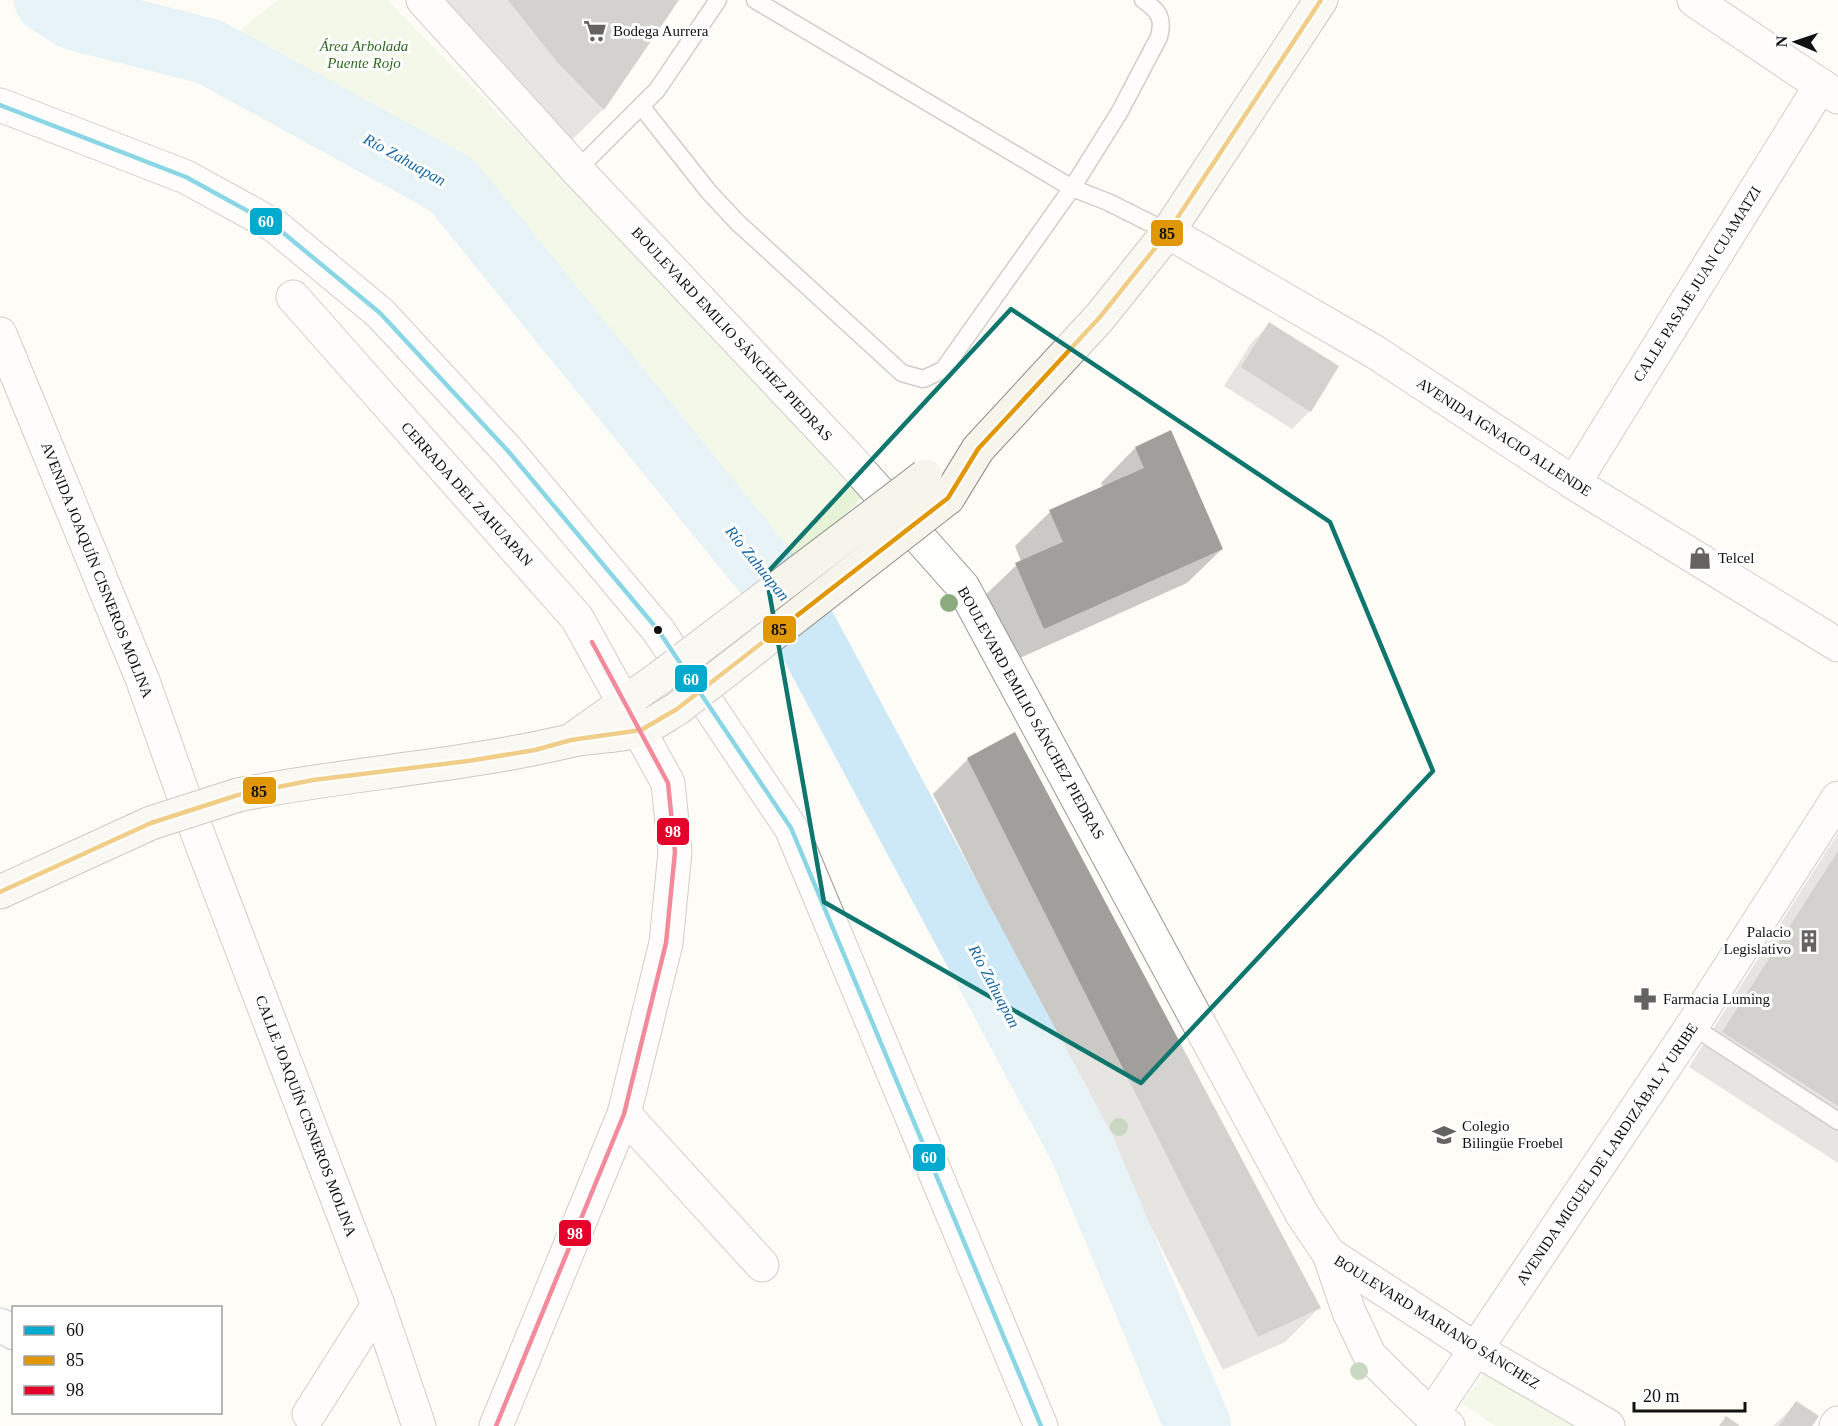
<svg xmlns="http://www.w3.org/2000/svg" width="1838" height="1426" viewBox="0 0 1838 1426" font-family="'Times New Roman',serif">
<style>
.green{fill:#e7f3d7}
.shadow{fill:#0003}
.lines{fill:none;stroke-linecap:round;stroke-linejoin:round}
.river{stroke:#cde8f7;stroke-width:66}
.building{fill:#a19f9c}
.service-casing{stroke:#979795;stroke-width:19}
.minor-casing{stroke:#979795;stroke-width:35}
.tertiary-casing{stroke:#979795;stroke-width:35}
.secondary-casing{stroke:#8e8d8b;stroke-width:35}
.service{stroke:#fffffe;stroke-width:16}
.minor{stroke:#fffffe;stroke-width:33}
.tertiary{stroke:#fffffe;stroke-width:33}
.secondary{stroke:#f6f4eb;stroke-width:33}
.secondary-bridge-casing{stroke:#8e8d8b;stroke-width:35;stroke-linecap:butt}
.secondary-bridge{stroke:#f6f4eb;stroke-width:33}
.bus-1-casing{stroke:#fff;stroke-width:9}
.bus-2-casing{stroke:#fff;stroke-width:9}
.bus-3-casing{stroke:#fff;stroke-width:9}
.bus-1{stroke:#00a9ce;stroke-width:4.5}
.bus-2{stroke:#e09702;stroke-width:4.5}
.bus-3{stroke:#e4002b;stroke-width:4.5}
.tree{fill:#8cac80}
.marked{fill:none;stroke:#0f766e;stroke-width:4.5;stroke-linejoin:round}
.bus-dot{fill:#111;stroke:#fff;stroke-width:2}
.labels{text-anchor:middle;stroke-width:6;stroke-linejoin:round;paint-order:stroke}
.poi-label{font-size:15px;fill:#111;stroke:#fff;text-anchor:start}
.park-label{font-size:15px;font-style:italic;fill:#2f6b1f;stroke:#fff}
.street-label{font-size:15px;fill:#111;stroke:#fff}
.water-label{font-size:16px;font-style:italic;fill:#1768a6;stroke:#fff}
.line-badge{stroke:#fff;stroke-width:2}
.badge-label{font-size:16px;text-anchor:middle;font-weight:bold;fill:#fff}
.pale-badge-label{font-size:16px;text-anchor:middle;font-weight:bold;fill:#111}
</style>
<rect width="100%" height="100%" fill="#fdfcf7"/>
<g class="green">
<path d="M278,0H387L869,490L791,568L581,301L410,143L229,39Z"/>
<path d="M1490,1367L1579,1426H1495L1462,1403Z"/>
</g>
<g class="shadow">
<path d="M446,0H677L603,109L568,144L522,96Z"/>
<path d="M1270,324L1310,411L1292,429L1224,386L1252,342Z"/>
<path d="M1135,448L1222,549L1187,583L1009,663L981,599L1021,561L1015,546L1050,512L1103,488L1101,483Z"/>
<path d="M968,759L1319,1308L1285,1342L1223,1370L933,794Z"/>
<path d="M1838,833V1163L1689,1067Z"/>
<path d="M1797,1403L1811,1426H1773Z"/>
</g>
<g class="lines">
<path class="river" d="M47,0L74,17L210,52L452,185L790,602L1083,1150L1198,1426"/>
</g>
<g class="building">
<path d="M508,0H679L604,110L557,62Z"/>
<path d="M1269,322L1339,366L1311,412L1241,367Z"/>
<path d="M1171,430L1223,549L1044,629L1015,563L1063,542L1049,510L1144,468L1135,447Z"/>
<path d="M1015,732L1321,1308L1258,1337L967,758Z"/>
<path d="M1838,851V1106L1722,1032Z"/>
<path d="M1796,1401L1819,1416L1812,1426H1779Z"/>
<path d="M1726,1416L1740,1426H1719Z"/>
</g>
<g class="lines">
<g class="service-casing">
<g id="service">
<path d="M755,0L1072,188L1108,202L1168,232"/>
<path d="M641,106L709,192L737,222L902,373L923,379L943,370L1072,188L1119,113L1159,37C1164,18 1159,11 1143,0"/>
<path d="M577,170L657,90L718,0"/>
<path d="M1692,1026L1838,1121"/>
</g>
</g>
<g class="minor-casing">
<g id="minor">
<path d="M1694,0L1838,97"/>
<path d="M0,105L186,177L275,226L380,313L508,451L658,630L791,828L1041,1426"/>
<path d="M1168,232L1375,352L1574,483L1838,645"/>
<path d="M293,297L577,618L668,783L675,852L666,943L624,1114L496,1426"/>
<path d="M0,334L143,681L188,808L378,1305L419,1426"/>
<path d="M1574,483L1821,85"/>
<path d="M624,1114L762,1265"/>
<path d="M0,1325L14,1333"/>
<path d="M309,1414L378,1305"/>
<path d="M1431,1416L1692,1026L1838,798"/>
<path d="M1836,1426L1838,1423"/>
</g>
</g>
<g class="tertiary-casing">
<g id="tertiary">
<path d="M423,0L577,170L847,456L963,587L1302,1214L1329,1254L1349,1312L1370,1356L1431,1416L1448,1426"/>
<path d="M1329,1254L1477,1350L1608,1426"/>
</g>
</g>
<g class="secondary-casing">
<g id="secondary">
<path d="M948,498L978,449L1100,317L1168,232L1321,0"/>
<path d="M577,736L659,678"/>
<path d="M238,795C348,773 460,767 569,741C592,735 619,738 641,729C653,725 666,715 677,709"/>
<path d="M0,892L151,823"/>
</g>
</g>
<use href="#service" class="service"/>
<use href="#minor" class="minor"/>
<use href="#tertiary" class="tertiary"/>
<use href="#secondary" class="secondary"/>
<g class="secondary-bridge-casing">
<g id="secondary-bridge">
<path d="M659,678L925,476"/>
<path d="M677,709L948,498"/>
<path d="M151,823L238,795"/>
</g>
</g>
<use href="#secondary-bridge" class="secondary-bridge"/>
<g class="bus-1-casing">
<path id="bus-1" d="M0,105L186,177L275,226L380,313L508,451L658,630L791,828L1041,1426"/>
</g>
<g class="bus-2-casing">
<path id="bus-2" d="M0,892L151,823L238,795L313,780L468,761L535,750L571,740L641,730L677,709L948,498L978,449L1100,317L1168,232L1321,0"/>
</g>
<g class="bus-3-casing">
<path id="bus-3" d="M496,1426L624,1114L666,943L675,852L668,783L592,642"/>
</g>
<use href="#bus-1" class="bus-1"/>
<use href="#bus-2" class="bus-2"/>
<use href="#bus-3" class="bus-3"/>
</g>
<g class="tree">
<circle cx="949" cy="603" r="9"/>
<circle cx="1119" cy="1127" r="9"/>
<circle cx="1359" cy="1371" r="9"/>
</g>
<path d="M0 0H1838V1426H0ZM1011,309L1330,522L1433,771L1141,1083L824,902L766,574Z" fill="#fdfcf7" fill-opacity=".55" fill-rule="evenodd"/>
<path class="marked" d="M1011,309L1330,522L1433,771L1141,1083L824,902L766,574Z"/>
<defs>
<g id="supermarket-bare" transform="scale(1.8)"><path d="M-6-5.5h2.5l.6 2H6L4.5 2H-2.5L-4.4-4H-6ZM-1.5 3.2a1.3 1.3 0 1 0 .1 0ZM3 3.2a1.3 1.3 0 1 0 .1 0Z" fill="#646362" stroke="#fff" stroke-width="2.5" paint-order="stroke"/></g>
<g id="shop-bare" transform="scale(1.8)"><path d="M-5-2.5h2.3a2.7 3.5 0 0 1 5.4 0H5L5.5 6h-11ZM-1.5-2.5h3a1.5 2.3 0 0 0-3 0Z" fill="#646362" stroke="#fff" stroke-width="2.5" paint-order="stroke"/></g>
<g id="building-bare" transform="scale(1.8)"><path d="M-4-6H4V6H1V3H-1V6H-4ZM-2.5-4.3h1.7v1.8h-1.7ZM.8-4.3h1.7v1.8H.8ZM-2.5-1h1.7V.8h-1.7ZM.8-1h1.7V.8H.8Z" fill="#646362" stroke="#fff" stroke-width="2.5" paint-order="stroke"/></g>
<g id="pharmacy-bare" transform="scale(1.8)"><path d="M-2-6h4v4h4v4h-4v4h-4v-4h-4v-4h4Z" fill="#646362" stroke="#fff" stroke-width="2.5" paint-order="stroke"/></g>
<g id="school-bare" transform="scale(1.8)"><path d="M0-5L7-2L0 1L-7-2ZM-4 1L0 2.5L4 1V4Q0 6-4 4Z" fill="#646362" stroke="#fff" stroke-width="2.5" paint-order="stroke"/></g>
</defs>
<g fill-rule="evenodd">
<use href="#supermarket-bare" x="595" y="31"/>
<use href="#shop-bare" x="1700" y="558"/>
<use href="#building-bare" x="1809" y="941"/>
<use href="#pharmacy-bare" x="1645" y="999"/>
<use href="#school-bare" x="1444" y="1135"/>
</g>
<circle class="bus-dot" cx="658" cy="630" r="5"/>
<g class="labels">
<g class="poi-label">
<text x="613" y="36">Bodega Aurrera</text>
<text x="1718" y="563">Telcel</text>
<text x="1791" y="937" text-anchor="end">Palacio<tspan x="1791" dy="17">Legislativo</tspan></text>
<text x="1663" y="1004">Farmacia Luming</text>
<text x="1462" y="1131">Colegio<tspan x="1462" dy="17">Bilingüe Froebel</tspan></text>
</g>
<g class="park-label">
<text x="364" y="51">Área Arbolada<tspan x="364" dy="17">Puente Rojo</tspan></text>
</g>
<g class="street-label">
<text transform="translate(1697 284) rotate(-58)" y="5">CALLE PASAJE JUAN CUAMATZI</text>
<text transform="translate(732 334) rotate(47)" y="5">BOULEVARD EMILIO SÁNCHEZ PIEDRAS</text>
<text transform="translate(1504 437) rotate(33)" y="5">AVENIDA IGNACIO ALLENDE</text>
<text transform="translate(467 494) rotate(48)" y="5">CERRADA DEL ZAHUAPAN</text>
<text transform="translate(97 570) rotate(68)" y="5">AVENIDA JOAQUÍN CISNEROS MOLINA</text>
<text transform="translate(1031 713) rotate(61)" y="5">BOULEVARD EMILIO SÁNCHEZ PIEDRAS</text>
<text transform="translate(306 1116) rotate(69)" y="5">CALLE JOAQUÍN CISNEROS MOLINA</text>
<text transform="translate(1607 1154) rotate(-56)" y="5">AVENIDA MIGUEL DE LARDIZÁBAL Y URIBE</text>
<text transform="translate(1437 1322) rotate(32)" y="5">BOULEVARD MARIANO SÁNCHEZ</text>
</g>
<g class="water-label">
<text transform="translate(405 159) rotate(29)" y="6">Río Zahuapan</text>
<text transform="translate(758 563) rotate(51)" y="6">Río Zahuapan</text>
<text transform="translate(995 986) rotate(62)" y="6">Río Zahuapan</text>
</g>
</g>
<g class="line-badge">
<rect x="249" y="207" width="34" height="29" rx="6" fill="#00a9ce"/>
<rect x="1150" y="219" width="34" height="28" rx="6" fill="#e09702"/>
<rect x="762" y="615" width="35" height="29" rx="6" fill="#e09702"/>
<rect x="674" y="664" width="34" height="29" rx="6" fill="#00a9ce"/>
<rect x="242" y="776" width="35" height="29" rx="6" fill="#e09702"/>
<rect x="656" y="817" width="34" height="29" rx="6" fill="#e4002b"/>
<rect x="912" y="1143" width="34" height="29" rx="6" fill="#00a9ce"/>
<rect x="558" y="1219" width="34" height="28" rx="6" fill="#e4002b"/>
</g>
<g class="badge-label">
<text x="266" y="227">60</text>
<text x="691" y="685">60</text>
<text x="673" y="837">98</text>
<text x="929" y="1163">60</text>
<text x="575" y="1239">98</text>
</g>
<g class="pale-badge-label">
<text x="1167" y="239">85</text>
<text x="779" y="635">85</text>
<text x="259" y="797">85</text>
</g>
<rect x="12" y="1306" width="210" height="108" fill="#ffffff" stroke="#a0a0a0" stroke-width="1.5"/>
<rect x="24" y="1326" width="30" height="9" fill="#00a9ce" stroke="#a0a0a0" stroke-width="1.5"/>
<text x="66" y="1336" font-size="18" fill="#111111">60</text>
<rect x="24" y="1356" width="30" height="9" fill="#e09702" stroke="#a0a0a0" stroke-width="1.5"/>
<text x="66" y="1366" font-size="18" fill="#111111">85</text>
<rect x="24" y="1386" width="30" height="9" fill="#e4002b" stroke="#a0a0a0" stroke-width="1.5"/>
<text x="66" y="1396" font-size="18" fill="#111111">98</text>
<g transform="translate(1796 42) rotate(272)" stroke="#ffffff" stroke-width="4.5" paint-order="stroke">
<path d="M0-4.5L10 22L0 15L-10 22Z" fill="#111111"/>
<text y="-9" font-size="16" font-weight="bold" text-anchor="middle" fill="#111111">N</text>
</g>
<path d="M1634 1402v9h111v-9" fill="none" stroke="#111111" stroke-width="3"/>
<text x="1643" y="1402" font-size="18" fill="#111111" stroke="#ffffff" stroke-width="4.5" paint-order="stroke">20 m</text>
</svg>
